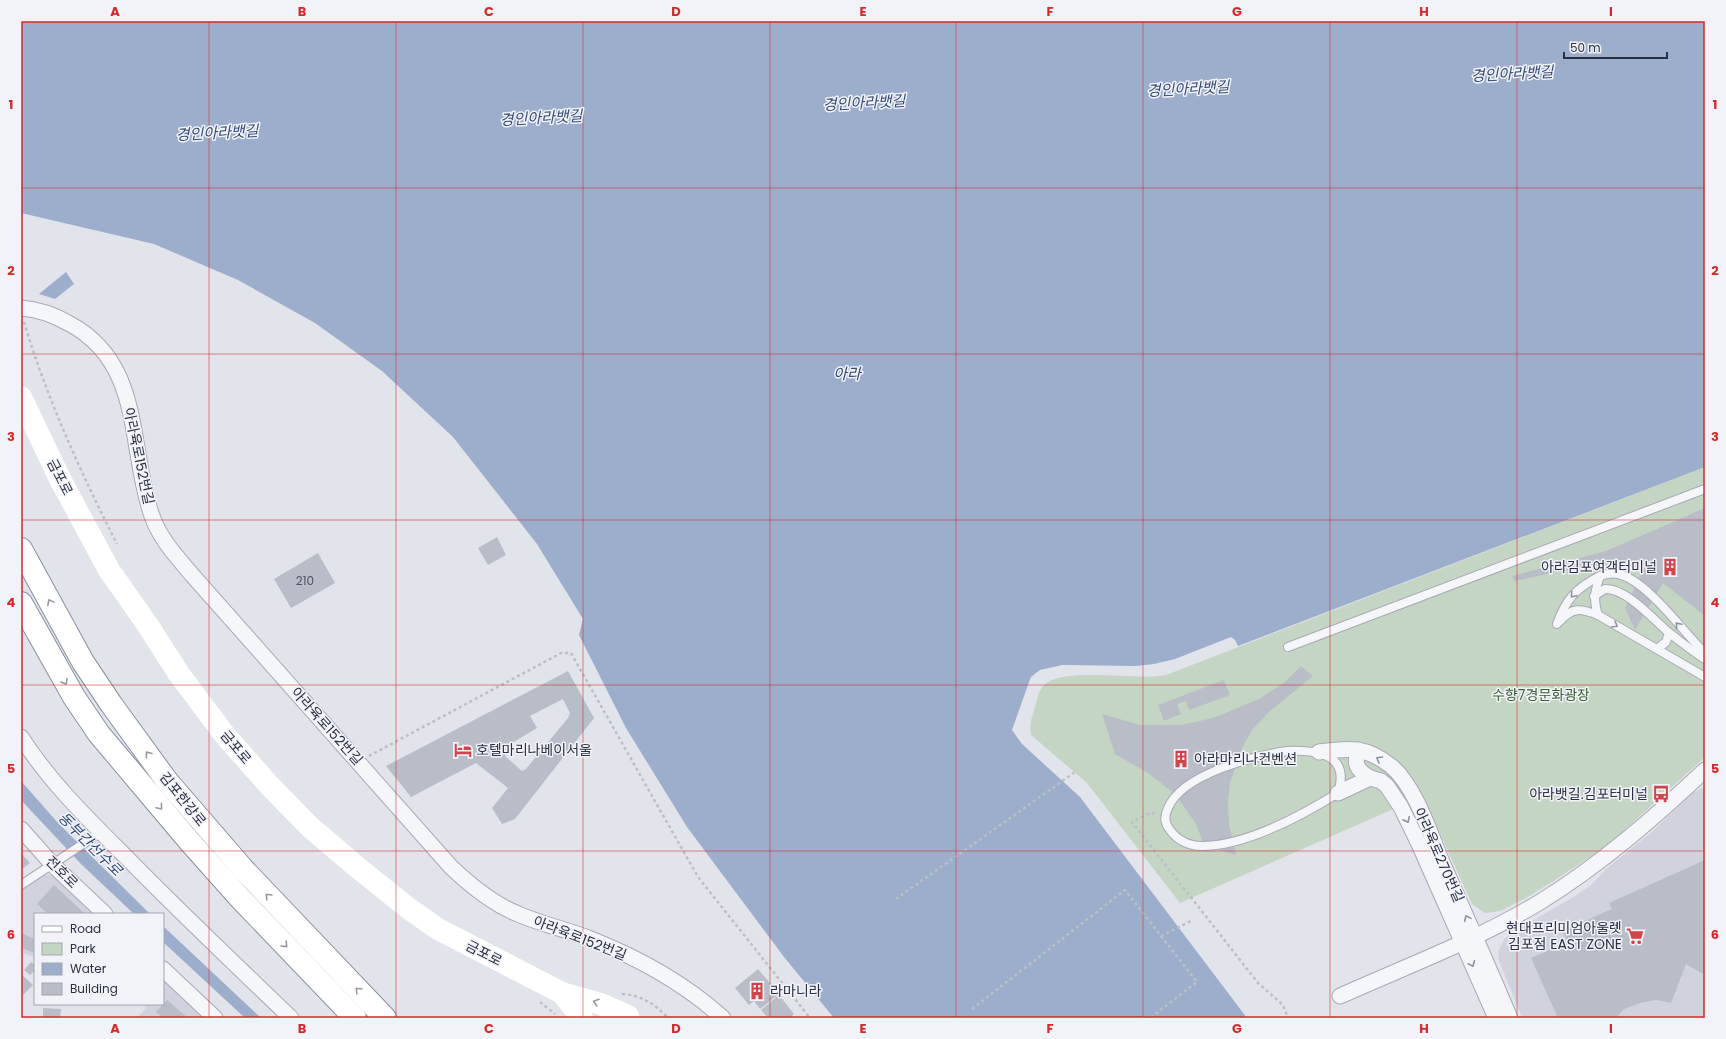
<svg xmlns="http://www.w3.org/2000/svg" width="1726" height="1039" viewBox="0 0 1726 1039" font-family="Poppins,'Noto Sans KR',sans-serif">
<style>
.built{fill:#d0d3dd}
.green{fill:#c5d5c3}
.water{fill:#9caecb}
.building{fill:#b9bdc8;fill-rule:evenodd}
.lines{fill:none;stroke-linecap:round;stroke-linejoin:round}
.service-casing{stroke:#a7aab5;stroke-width:10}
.minor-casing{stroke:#a7aab5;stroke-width:17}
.trunk-casing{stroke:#8990a2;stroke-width:24}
.path{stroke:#bcbfc6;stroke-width:2.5;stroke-dasharray:3 3;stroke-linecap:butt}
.service{stroke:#f5f6f9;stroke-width:8}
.minor{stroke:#f5f6f9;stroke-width:15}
.secondary{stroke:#fff;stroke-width:22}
.trunk{stroke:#fff;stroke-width:22}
.oneway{stroke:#8f939e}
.oneway2{stroke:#9498a1}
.grid{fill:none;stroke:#d62828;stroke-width:1;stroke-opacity:0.55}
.labels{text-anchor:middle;stroke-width:3;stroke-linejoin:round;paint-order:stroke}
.number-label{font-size:12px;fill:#4d5364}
.street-label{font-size:14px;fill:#293043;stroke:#f2f3f8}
.poi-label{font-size:14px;fill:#293043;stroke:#f2f3f8;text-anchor:end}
.park-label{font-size:14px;fill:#3a5f36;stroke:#f2f3f8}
.water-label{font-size:15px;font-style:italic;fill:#324a78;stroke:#f2f3f8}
.neatline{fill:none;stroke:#d62828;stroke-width:1.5}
.grid-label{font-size:13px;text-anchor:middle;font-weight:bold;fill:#d62828}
</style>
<rect width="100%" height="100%" fill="#e2e4eb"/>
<g class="built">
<path d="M1705,787V1018H1522L1499,961L1498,951L1505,938L1511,933L1575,896L1591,885L1606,869L1653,831L1692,793Z"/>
<path d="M45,875H50L55,878L94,914H35V958L21,952V890Z"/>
<path d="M163,978L204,1018H137L146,1008L142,1004H163Z"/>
</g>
<path class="green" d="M1705,467V757L1620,834L1599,851L1555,880L1526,898L1500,911L1485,913L1472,904L1423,796L1180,903L1087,783L1031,735C1029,725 1032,716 1035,707C1037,700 1038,691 1044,685C1064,666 1137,681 1166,675Z"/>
<g class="water">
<path d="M21,21H1705V467L1238,646L1235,640L1231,637L1175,659L1154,664L1136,666L1062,665L1040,670L1031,677L1029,682L1012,730L1022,744L1080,797L1247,1018H834L784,957L687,827L626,728L579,635L583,619L537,544L453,437L382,371L315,323L238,280L154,244L21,213Z"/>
<path d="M66,272L74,284L55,299L39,294Z"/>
<path d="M21,781L58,823L150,914H134L80,863L21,800Z"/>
<path d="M163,926L261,1018H245L163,942Z"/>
</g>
<g class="building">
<path d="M1705,508V616L1663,583L1635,630L1625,608L1643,570L1628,565L1599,563L1514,581L1512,576L1606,551Z"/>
<path d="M497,537L506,555L488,565L478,548Z"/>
<path d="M318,553L335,583L291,608L274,579Z"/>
<path d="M1301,666L1313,676L1270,711L1252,730L1242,748L1236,765L1230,783L1228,801L1229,825L1236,855L1204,845L1196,824L1175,794L1148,773L1115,754L1102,714L1140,725H1181L1213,718L1259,699L1286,681Z"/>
<path d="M568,671L594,718L515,819L502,824L492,808L508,788L476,763L411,797L386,766ZM563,699L570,713L568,718L526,769L522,771L505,756L512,743L537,728L530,716Z"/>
<path d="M1224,680L1230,695L1189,710L1186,701L1177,704L1181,714L1164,721L1158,705Z"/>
<path d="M21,853L30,863L21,870Z"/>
<path d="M1705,860V916H1704L1705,920V975L1686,964L1671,1003L1656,1000L1640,1003L1624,1009L1616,1018H1558L1531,958L1568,942L1562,931L1612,909L1609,903Z"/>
<path d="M54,885L85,914H48L37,904Z"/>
<path d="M21,933L35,939V953L21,948Z"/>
<path d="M31,962L35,965V974L33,972L30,975L24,970Z"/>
<path d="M758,969L779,994L760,1009L754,1001L749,1005L735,988Z"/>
<path d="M21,974L33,985L23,995L21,993Z"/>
<path d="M779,995L794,1014L790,1018H768L761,1010Z"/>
<path d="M167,1000L188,1018H163L156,1012Z"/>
<path d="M43,1008L61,1009L60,1018H43Z"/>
</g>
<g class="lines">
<g class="service-casing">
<g id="service">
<path d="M1594,596L1605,589C1626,588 1653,619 1668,632C1680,641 1692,651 1705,659"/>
<path d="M1559,622C1572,607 1580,608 1598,615"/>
<path d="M1557,624C1566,599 1576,588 1600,576"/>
<path d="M1288,647L1705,489"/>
<path d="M1657,649L1666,642L1669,633"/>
<path d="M1705,653C1684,633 1647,580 1618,574C1612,573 1606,574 1600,576C1595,590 1593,600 1598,615L1705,677"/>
<path d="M1287,751C1316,750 1351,753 1338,793C1301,816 1246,846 1201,846C1189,846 1177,840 1170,830C1164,823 1164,816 1168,808C1182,774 1254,756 1287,751Z"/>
<path d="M21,885L101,832"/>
</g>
</g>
<g class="minor-casing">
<g id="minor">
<path d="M21,308C37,309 56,316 70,324C144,364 128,448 152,516C160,539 177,557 193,576L451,867C471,886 493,904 518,914C541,924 565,929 588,938C637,957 684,983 723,1018"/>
<path d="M21,737C51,784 92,823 131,862C183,915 237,966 291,1018"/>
<path d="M1359,750C1353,764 1357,770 1370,778"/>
<path d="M1319,752C1348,748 1366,746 1391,766C1415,786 1430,833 1442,862C1465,914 1488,966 1510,1018"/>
<path d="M1338,793L1370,778L1381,781L1387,786L1401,807L1419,844L1496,1018"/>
<path d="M21,829L53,865L105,914"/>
<path d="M163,969L215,1018"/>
<path d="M1340,996C1407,966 1477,940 1540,902C1600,865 1654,818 1705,770"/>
</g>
</g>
<g class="trunk-casing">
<g id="trunk">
<path d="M21,549L83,662L111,704L167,781L243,869L385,1018"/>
<path d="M21,603L74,697L99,734L190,842L239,897L355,1018"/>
</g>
</g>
<g class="path">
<path d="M24,322C47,399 81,473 117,544"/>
<path d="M369,756L561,653H571L698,877L810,1018"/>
<path d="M1155,813L1148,814L1132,822L1258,983L1283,1005L1288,1018"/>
<path d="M896,899L1075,772"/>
<path d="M1161,936L1193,920"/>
<path d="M622,994C641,995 655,1004 668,1018"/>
<path d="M540,1002L555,1014"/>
<path d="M972,1009L1125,890L1197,982L1150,1018"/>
</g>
<use href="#service" class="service"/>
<use href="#minor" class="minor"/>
<g class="secondary">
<path d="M21,397L60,479L109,570L147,624L179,674L224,734L268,784L310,827L357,867L408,908L438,929L562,993L601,1004L628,1016"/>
<path d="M562,993L582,1018"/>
</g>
<use href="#trunk" class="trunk"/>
</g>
<defs><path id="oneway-chevron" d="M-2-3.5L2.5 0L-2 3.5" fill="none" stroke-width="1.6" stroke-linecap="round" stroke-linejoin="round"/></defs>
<g class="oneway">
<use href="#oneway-chevron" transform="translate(1573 595) rotate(131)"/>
<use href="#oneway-chevron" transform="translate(1615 625) rotate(30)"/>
<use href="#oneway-chevron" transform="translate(1678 625) rotate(-131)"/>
<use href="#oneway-chevron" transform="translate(1379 759) rotate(-149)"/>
<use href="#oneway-chevron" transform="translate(1407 820) rotate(64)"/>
<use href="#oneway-chevron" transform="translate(1467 918) rotate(-114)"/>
<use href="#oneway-chevron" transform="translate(1472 964) rotate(66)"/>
</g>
<g class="oneway2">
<use href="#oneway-chevron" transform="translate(50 602) rotate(-118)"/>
<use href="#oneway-chevron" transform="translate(65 682) rotate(59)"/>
<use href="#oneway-chevron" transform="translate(148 754) rotate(-126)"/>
<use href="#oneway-chevron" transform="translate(160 807) rotate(50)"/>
<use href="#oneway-chevron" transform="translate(268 896) rotate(-134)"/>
<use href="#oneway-chevron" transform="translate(285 945) rotate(46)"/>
<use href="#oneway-chevron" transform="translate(358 990) rotate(-134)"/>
<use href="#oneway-chevron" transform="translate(596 1002) rotate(-162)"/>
</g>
<path class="grid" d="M209,21V1018M396,21V1018M583,21V1018M770,21V1018M956,21V1018M1143,21V1018M1330,21V1018M1517,21V1018M21,188H1705M21,354H1705M21,520H1705M21,685H1705M21,851H1705"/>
<defs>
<g id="building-bare" transform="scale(1.38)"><path d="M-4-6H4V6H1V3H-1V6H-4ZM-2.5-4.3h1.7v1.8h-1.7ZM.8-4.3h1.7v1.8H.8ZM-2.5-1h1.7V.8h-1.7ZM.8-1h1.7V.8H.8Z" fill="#d2444b" stroke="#f2f3f8" stroke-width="2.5" paint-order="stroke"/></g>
<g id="hotel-bare" transform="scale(1.38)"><path d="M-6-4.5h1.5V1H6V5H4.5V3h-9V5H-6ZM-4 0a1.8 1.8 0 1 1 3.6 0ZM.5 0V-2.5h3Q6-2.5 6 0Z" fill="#d2444b" stroke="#f2f3f8" stroke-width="2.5" paint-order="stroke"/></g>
<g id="bus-bare" transform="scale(1.38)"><path d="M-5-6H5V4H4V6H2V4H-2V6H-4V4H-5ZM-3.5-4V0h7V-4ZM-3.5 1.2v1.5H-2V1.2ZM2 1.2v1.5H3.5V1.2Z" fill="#d2444b" stroke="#f2f3f8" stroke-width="2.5" paint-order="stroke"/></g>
<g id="supermarket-bare" transform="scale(1.38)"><path d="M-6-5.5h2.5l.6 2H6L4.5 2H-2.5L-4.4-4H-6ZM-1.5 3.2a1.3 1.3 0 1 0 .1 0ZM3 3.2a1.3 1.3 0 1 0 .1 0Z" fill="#d2444b" stroke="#f2f3f8" stroke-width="2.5" paint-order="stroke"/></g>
</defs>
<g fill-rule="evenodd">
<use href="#building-bare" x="1670" y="567"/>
<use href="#hotel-bare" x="463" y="750"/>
<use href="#building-bare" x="1181" y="759"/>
<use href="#bus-bare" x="1661" y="794"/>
<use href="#supermarket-bare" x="1635" y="936"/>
<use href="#building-bare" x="757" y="991"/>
</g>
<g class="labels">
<g class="number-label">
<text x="305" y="585">210</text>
</g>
<g class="street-label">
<text transform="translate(139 456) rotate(78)" y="5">아라육로152번길</text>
<text transform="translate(60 477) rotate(63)" y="5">금포로</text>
<text transform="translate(327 726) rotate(48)" y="5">아라육로152번길</text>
<text transform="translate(236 747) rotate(50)" y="5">금포로</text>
<text transform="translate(183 799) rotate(51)" y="5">김포한강로</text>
<text transform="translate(1439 855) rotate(66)" y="5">아라육로270번길</text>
<text transform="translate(62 872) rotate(45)" y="5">전호로</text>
<text transform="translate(580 938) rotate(21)" y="5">아라육로152번길</text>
<text transform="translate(484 953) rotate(27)" y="5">금포로</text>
</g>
<g class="poi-label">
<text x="1657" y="572">아라김포여객터미널</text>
<text x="476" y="755" text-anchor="start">호텔마리나베이서울</text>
<text x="1194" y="764" text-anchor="start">아라마리나컨벤션</text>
<text x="1648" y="799">아라뱃길.김포터미널</text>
<text x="1622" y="933">현대프리미엄아울렛<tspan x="1622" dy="16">김포점 EAST ZONE</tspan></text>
<text x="770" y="996" text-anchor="start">라마니라</text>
</g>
<g class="park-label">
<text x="1541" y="700">수향7경문화광장</text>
</g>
<g class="water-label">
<text transform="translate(1512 74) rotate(-3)" y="5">경인아라뱃길</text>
<text transform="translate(1188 89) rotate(-3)" y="5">경인아라뱃길</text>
<text transform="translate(864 103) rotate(-3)" y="5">경인아라뱃길</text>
<text transform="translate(541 118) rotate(-3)" y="5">경인아라뱃길</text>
<text transform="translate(217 133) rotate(-3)" y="5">경인아라뱃길</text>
<text x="847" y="379">아라</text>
<text transform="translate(90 844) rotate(45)" y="5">동부간선수로</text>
</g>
</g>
<rect width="1726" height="1039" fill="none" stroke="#f2f3f8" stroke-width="44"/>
<rect x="34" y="913" width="130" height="92" fill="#f2f3f8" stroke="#a2a5b0"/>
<rect x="42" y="926" width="20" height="6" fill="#ffffff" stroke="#a2a5b0"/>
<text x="70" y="933" font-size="12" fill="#293043">Road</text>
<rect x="42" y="943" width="20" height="12" fill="#c5d5c3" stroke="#a2a5b0"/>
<text x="70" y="953" font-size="12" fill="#293043">Park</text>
<rect x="42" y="963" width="20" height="12" fill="#9caecb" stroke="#a2a5b0"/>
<text x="70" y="973" font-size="12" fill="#293043">Water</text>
<rect x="42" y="983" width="20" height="12" fill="#b9bdc8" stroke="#a2a5b0"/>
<text x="70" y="993" font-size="12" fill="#293043">Building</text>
<path d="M1564 52v6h103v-6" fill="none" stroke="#293043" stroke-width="2"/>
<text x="1570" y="52" font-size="12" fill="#293043" stroke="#f2f3f8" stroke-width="3" paint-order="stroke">50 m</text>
<rect x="22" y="22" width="1682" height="995" class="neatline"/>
<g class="grid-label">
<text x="115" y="16">A</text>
<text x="302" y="16">B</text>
<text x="489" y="16">C</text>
<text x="676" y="16">D</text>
<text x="863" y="16">E</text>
<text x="1050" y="16">F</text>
<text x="1237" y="16">G</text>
<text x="1424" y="16">H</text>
<text x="1611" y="16">I</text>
<text x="11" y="109">1</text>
<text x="1715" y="109">1</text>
<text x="11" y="275">2</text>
<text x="1715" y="275">2</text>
<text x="11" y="441">3</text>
<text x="1715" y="441">3</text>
<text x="11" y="607">4</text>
<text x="1715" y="607">4</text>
<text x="11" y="773">5</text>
<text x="1715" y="773">5</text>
<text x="11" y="939">6</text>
<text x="1715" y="939">6</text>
<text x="115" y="1033">A</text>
<text x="302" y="1033">B</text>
<text x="489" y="1033">C</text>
<text x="676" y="1033">D</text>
<text x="863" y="1033">E</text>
<text x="1050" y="1033">F</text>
<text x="1237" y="1033">G</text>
<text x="1424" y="1033">H</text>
<text x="1611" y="1033">I</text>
</g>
</svg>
